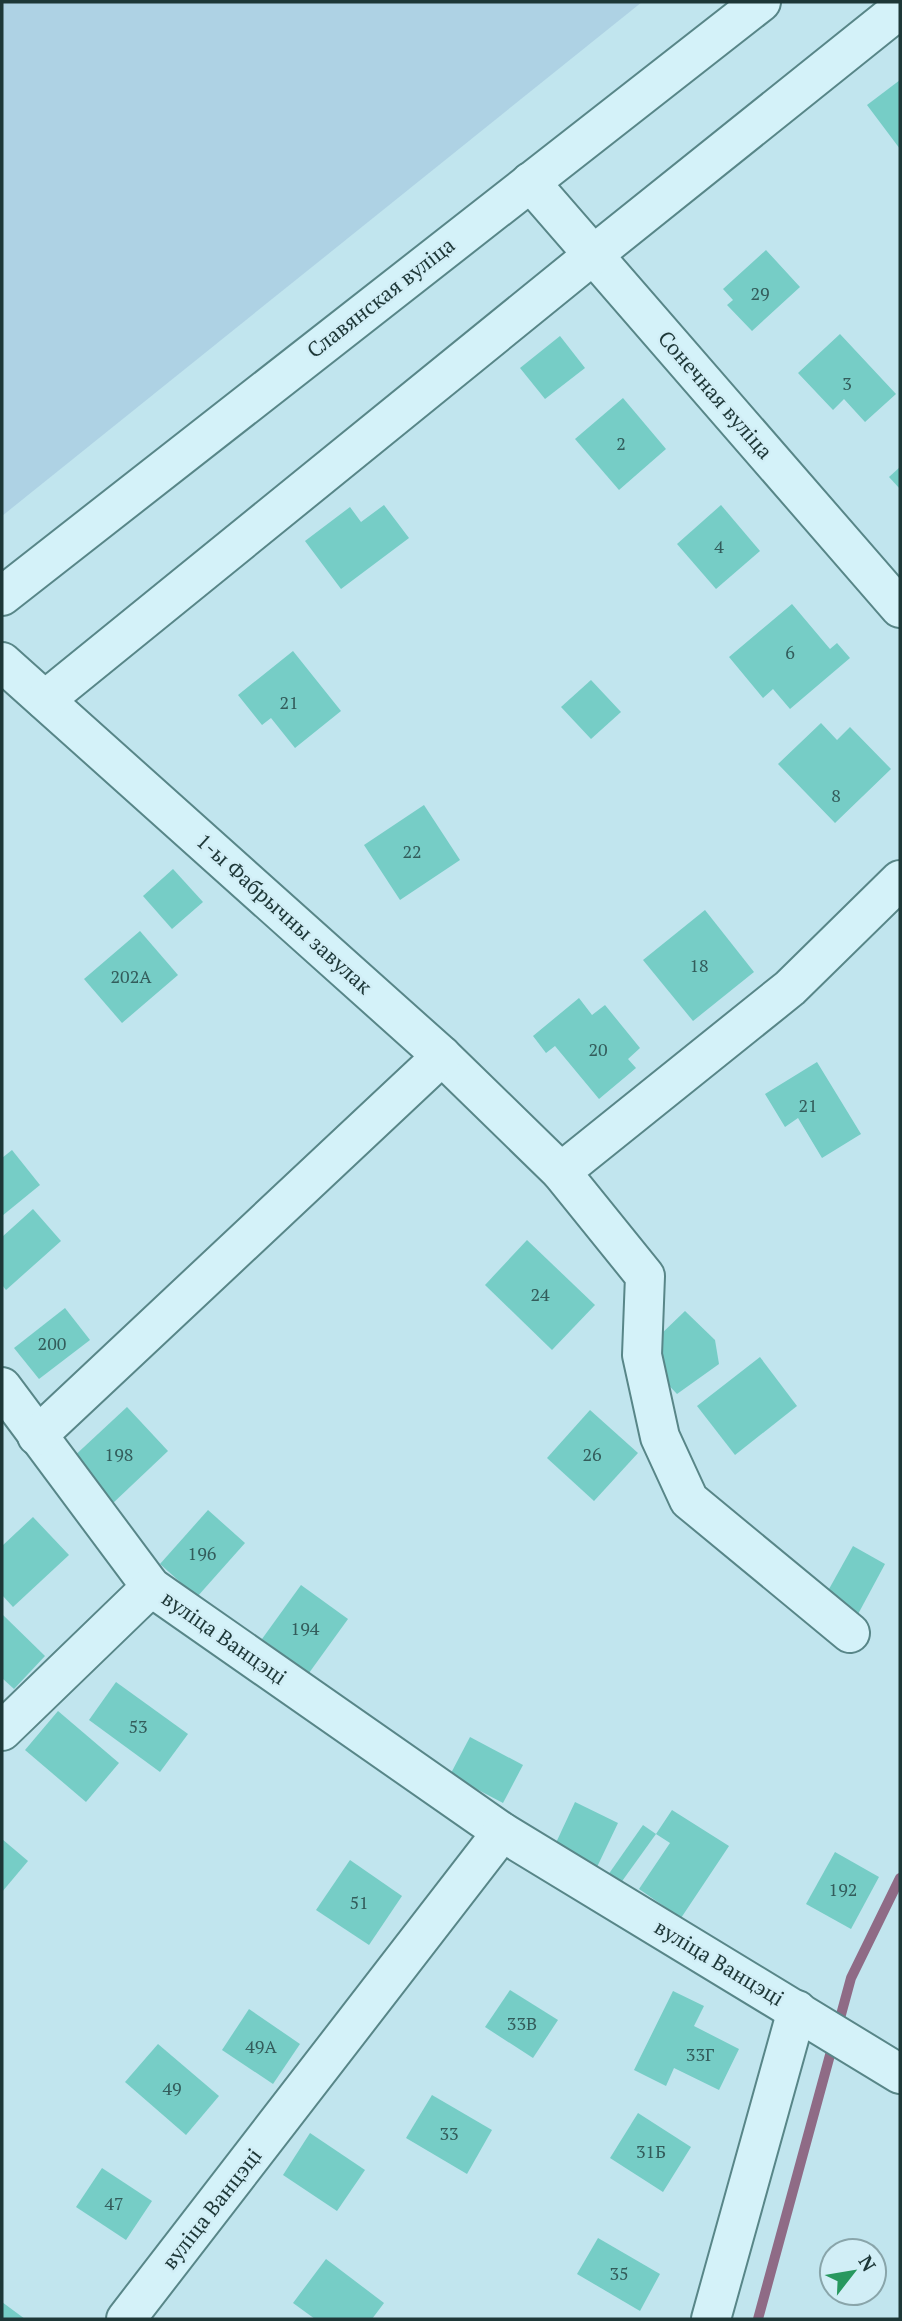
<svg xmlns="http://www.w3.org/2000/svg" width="902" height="2321" viewBox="0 0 902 2321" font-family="'PT Serif',serif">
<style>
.farmland{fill:#aed2e4}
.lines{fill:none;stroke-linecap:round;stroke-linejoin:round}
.stream{stroke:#8f6b86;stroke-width:10}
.building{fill:#76cdc6}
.minor-casing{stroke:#588688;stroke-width:42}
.minor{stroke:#d4f2f9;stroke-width:38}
.labels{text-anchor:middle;stroke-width:5;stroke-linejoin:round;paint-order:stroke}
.number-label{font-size:18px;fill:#335c5b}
.street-label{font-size:21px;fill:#1d3737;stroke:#d1eef6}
</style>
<rect width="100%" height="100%" fill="#c1e5ee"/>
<path class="farmland" d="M2,2H642L2,516Z"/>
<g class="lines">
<path class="stream" d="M758,2319L851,1978L900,1878"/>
</g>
<g class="building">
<path d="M900,80V149L867,105Z"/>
<path d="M766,250L800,287L752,331L727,305L733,300L723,289Z"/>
<path d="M840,334L896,394L865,422L844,399L833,410L798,373Z"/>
<path d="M560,336L585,368L545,399L520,368Z"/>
<path d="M623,398L666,449L619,490L575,439Z"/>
<path d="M900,467V489L889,477Z"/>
<path d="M384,505L409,538L341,589L305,541L350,507L361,522Z"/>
<path d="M721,505L760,551L716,589L677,544Z"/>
<path d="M792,604L830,649L837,643L850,658L790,709L773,689L763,698L729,657Z"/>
<path d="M293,651L341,711L295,748L271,718L262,725L238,695Z"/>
<path d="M591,680L621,712L591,739L561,707Z"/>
<path d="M821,723L837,740L850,727L891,769L835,823L778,764Z"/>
<path d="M424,805L460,860L400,900L364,845Z"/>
<path d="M173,869L203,902L172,929L143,896Z"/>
<path d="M705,910L754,972L693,1021L643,960Z"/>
<path d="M140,931L178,975L122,1023L84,979Z"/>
<path d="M579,998L592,1015L605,1005L640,1048L628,1059L636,1068L599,1099L555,1046L546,1053L533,1036Z"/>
<path d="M817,1062L861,1134L822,1158L798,1118L785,1127L765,1094Z"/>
<path d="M12,1150L40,1185L2,1216V1158Z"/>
<path d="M33,1209L61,1241L6,1290L2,1285V1237Z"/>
<path d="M527,1240L595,1305L552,1350L485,1285Z"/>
<path d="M65,1308L90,1340L39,1379L14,1348Z"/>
<path d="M685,1311L715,1340L719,1364L677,1394L660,1376L658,1337Z"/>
<path d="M760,1357L797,1406L735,1455L697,1406Z"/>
<path d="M127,1407L168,1451L112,1504L70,1460Z"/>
<path d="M590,1410L638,1453L594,1501L547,1458Z"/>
<path d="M208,1510L245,1543L197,1597L160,1564Z"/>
<path d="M33,1517L69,1555L13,1607L2,1595V1546Z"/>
<path d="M853,1546L885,1564L857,1616L824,1598Z"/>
<path d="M301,1585L348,1619L309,1673L262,1639Z"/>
<path d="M2,1614L45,1656L14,1689L2,1678Z"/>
<path d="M116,1682L188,1734L160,1772L89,1720Z"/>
<path d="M58,1711L119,1763L86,1802L25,1750Z"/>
<path d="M470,1737L523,1765L503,1803L450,1775Z"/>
<path d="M575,1802L618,1823L597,1867L554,1847Z"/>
<path d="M672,1810L729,1846L681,1918L639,1889L670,1843L656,1834Z"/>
<path d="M643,1825L656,1834L620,1884L608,1875Z"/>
<path d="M2,1839L28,1861L2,1892Z"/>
<path d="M835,1852L879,1877L851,1929L806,1904Z"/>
<path d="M350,1860L402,1896L369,1945L316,1910Z"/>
<path d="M510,1990L558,2020L533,2058L485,2027Z"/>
<path d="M673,1991L704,2006L694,2026L739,2049L719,2090L674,2068L666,2086L634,2070Z"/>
<path d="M249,2009L300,2044L273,2084L222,2050Z"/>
<path d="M158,2044L219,2096L186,2135L125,2082Z"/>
<path d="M432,2095L492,2130L467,2174L406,2138Z"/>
<path d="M638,2113L691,2147L663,2192L610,2158Z"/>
<path d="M310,2133L365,2170L337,2211L283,2175Z"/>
<path d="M102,2168L152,2201L126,2240L76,2207Z"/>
<path d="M598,2238L660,2274L640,2311L577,2274Z"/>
<path d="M326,2259L384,2303L372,2319H315L293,2303Z"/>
<path d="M2,2302L25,2319H2Z"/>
</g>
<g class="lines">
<g class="minor-casing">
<g id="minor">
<path d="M530,182L900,608"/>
<path d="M2,596L761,2"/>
<path d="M2,662L442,1056L561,1172"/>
<path d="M45,700L593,255L900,9"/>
<path d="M2,1387L151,1587L502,1832L900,2074"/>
<path d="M37,1436L442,1056"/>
<path d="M850,1633L689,1500L660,1437L642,1355L645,1276L561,1172L790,988L900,880"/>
<path d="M2,1731L151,1587"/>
<path d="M126,2319L502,1832"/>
<path d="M711,2319L797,2010"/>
</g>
</g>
<use href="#minor" class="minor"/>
</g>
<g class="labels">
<g class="number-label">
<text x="760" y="300">29</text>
<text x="847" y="390">3</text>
<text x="621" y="450">2</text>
<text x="719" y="553">4</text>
<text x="790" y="659">6</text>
<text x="289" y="709">21</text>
<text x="836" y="802">8</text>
<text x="412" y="858">22</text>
<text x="699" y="972">18</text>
<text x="131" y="983">202А</text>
<text x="598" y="1056">20</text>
<text x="808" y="1112">21</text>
<text x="540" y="1301">24</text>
<text x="52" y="1350">200</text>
<text x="119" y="1461">198</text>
<text x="592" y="1461">26</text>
<text x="202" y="1560">196</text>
<text x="305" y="1635">194</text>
<text x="138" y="1733">53</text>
<text x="843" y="1896">192</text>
<text x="359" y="1909">51</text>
<text x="522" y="2030">33В</text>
<text x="261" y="2053">49А</text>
<text x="700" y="2061">33Г</text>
<text x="172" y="2095">49</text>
<text x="449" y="2140">33</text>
<text x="651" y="2158">31Б</text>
<text x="114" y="2210">47</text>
<text x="619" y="2280">35</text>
</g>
<g class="street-label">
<text transform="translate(381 298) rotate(-38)" y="7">Славянская вуліца</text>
<text transform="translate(715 395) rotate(49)" y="7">Сонечная вуліца</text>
<text transform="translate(284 914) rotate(42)" y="7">1-ы Фабрычны завулак</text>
<text transform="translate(224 1638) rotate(35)" y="7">вуліца Ванцэці</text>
<text transform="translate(719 1963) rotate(31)" y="7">вуліца Ванцэці</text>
<text transform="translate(212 2209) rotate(-52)" y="7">вуліца Ванцэці</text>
</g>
</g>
<rect width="902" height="2321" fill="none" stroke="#1d3737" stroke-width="7"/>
<g transform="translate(853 2272) rotate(59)"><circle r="33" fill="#d1eef6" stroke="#89a5aa" stroke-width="2"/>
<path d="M0-5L12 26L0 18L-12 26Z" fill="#28985f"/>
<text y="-10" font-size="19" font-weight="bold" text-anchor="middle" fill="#1d3737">N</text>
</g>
</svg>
